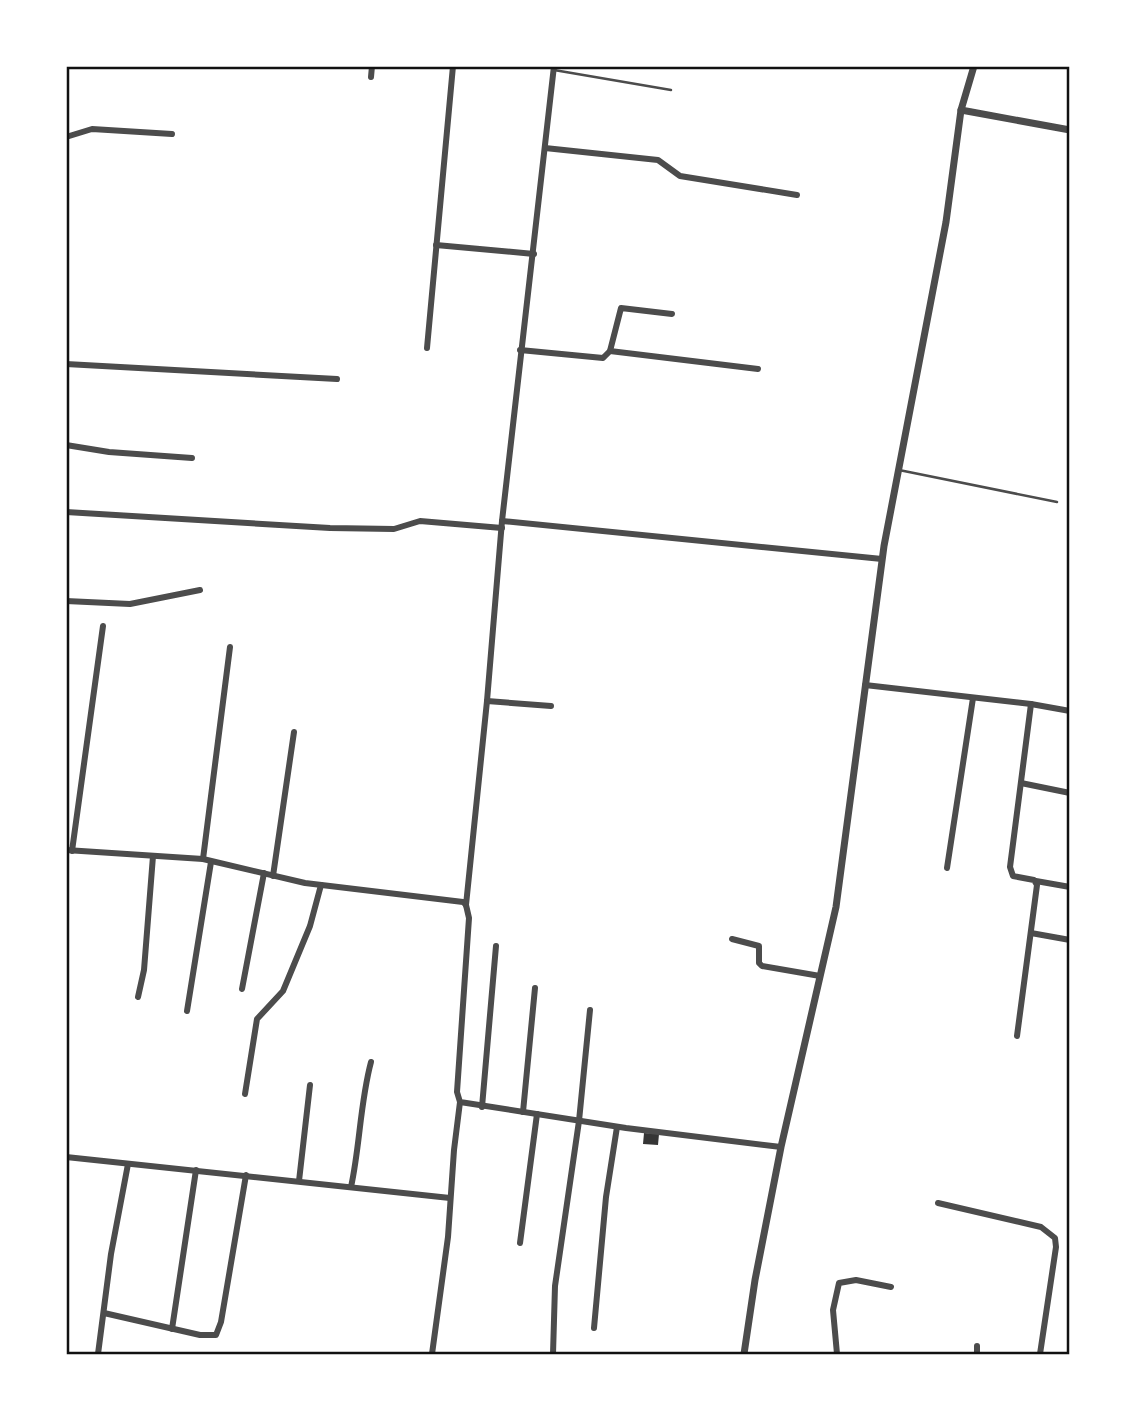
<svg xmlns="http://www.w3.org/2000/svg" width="1136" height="1421" viewBox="0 0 1136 1421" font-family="Karla,sans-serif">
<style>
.building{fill:#353535}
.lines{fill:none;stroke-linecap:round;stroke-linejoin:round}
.service{stroke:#4c4c4c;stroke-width:2.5}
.minor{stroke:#4c4c4c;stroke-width:6}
.tertiary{stroke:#4c4c4c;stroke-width:7}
.neatline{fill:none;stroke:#111;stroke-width:2.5}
</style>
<rect width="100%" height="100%" fill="#fff"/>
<path class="building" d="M644,1133L659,1134L658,1145L643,1144Z"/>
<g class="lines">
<g class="service">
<path d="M554,70L671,90"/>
<path d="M899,470L1057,502"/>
</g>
<g class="minor">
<path d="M371,77L372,66"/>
<path d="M66,137L92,129L172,134"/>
<path d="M545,148L658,160L680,176L797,195"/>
<path d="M436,245L534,254"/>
<path d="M427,348L453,66"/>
<path d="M520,350L603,358L610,351L621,308L672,314"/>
<path d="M610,351L758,369"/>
<path d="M66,364L337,379"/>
<path d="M66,445L109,452L192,458"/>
<path d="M66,512L330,528L394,529L420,521L502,528"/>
<path d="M502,521L882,559"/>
<path d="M66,601L130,604L200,590"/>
<path d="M865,685L1031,704L1070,711"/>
<path d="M487,701L551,706"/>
<path d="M1021,783L1070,793"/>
<path d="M66,850L203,859L305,883L463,902L466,905L469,918L457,1092L460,1102L626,1128L781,1147"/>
<path d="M72,851L103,626"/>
<path d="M203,859L230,647"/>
<path d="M947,868L973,698"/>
<path d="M273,876L294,732"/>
<path d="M1036,881L1070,887"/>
<path d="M466,905L487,701L502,521L554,66"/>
<path d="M1031,933L1070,940"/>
<path d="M732,939L759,946V963L762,966L820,976"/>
<path d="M242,989L264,873"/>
<path d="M138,997L144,970L153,856"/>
<path d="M187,1011L211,862"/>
<path d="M1017,1036L1037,885L1034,880L1013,876L1010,867L1031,704"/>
<path d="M245,1094L257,1019L283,991L310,926L321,885"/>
<path d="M482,1107L496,946"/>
<path d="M523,1112L535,988"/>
<path d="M66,1157L450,1198"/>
<path d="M299,1181L310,1085"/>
<path d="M351,1187C360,1146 360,1103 371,1062"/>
<path d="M938,1203L1041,1227L1055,1238L1056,1247L1040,1354"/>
<path d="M520,1243L537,1114"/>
<path d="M104,1313L200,1335H216L221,1322L246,1175"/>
<path d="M594,1328L606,1197L617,1127"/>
<path d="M172,1329L196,1170"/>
<path d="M98,1354L111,1254L128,1164"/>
<path d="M432,1354L448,1237L454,1150L460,1102"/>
<path d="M553,1354L555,1286L579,1121L590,1010"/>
<path d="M837,1354L833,1310L839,1283L856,1280L891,1287"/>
<path d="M977,1354V1346"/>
</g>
<g class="tertiary">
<path d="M961,110L1070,130"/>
<path d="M744,1354L755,1280L781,1147L836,907L884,546L946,222L961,110L974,66"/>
</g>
</g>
<rect width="1136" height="1421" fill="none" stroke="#ffffff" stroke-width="136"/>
<rect x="68" y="68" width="1000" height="1285" class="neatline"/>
</svg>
